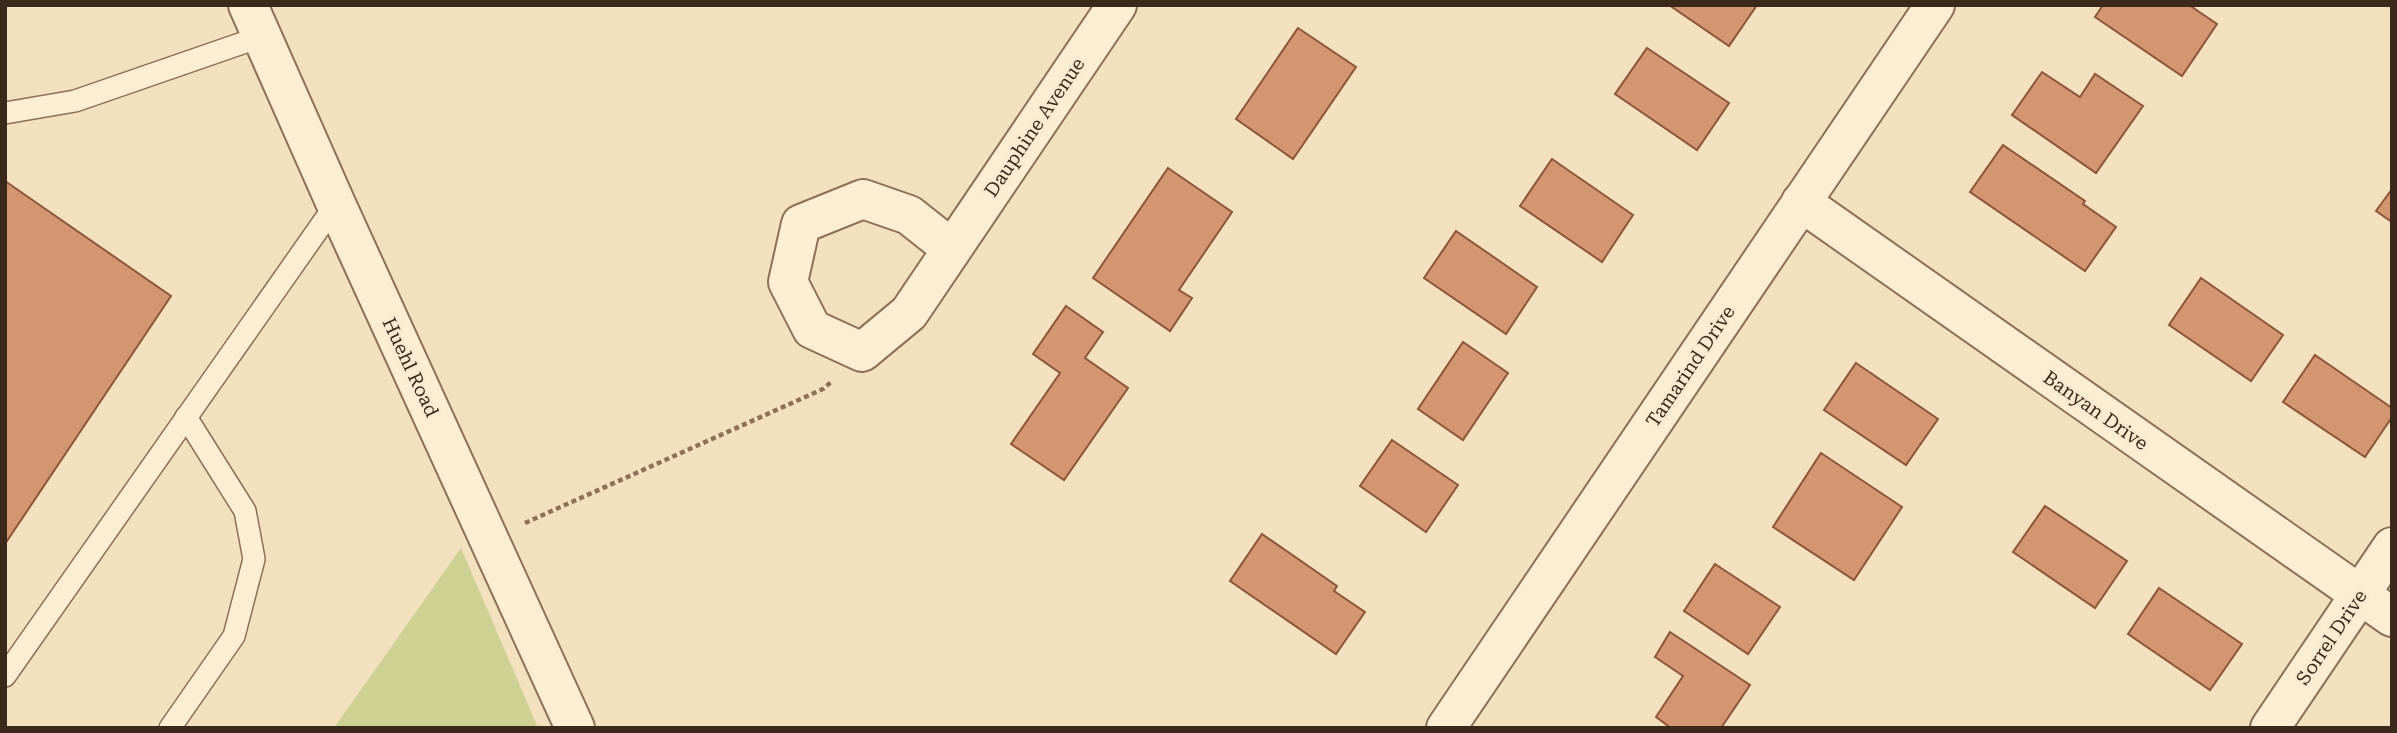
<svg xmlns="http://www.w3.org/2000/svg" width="2397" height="733" viewBox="0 0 2397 733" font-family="'Roboto Serif',serif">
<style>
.green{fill:#cdd192}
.building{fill:#d49571;stroke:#8e5639;stroke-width:2}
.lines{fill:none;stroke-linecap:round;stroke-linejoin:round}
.lane-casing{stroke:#8d7056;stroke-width:24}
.street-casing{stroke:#8d7056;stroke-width:42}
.path{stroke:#8d7056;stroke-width:4.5;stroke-dasharray:5 3.5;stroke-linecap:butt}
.lane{stroke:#fcedd3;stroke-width:21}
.street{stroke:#fcedd3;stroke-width:38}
.labels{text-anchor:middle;stroke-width:6;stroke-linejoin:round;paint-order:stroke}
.street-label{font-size:19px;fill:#3b291c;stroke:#f9ead0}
</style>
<rect width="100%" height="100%" fill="#f2e0bf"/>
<path class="green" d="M461,548L538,728H334Z"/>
<g class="building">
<path d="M1669,5H1757L1729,46Z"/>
<path d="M2103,5H2189L2217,24L2182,76L2095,17Z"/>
<path d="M1298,28L1356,67L1293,159L1236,119Z"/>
<path d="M1647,48L1729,103L1697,150L1615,94Z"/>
<path d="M2042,72L2080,97L2095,74L2143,106L2096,173L2012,115Z"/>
<path d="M2003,145L2085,201L2083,204L2116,227L2085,271L1970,192Z"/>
<path d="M1552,159L1633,215L1602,262L1520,206Z"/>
<path d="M1168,168L1232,212L1179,290L1192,298L1170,331L1093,278Z"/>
<path d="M5,181L171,296L5,544Z"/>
<path d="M2392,189V222L2376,211Z"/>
<path d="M1456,231L1537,287L1506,334L1424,278Z"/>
<path d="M2201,278L2283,335L2251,381L2169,325Z"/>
<path d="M1066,306L1103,332L1085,358L1128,388L1064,480L1011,444L1060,373L1033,354Z"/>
<path d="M1463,342L1508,373L1463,440L1418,409Z"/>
<path d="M2315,355L2392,408V417L2365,457L2283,402Z"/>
<path d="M1856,363L1938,419L1906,465L1824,410Z"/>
<path d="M1392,440L1458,485L1426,532L1360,486Z"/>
<path d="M1821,453L1902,507L1854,580L1773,527Z"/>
<path d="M2045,506L2127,561L2095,608L2013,552Z"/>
<path d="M1262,534L1337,586L1334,591L1365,612L1336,654L1230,581Z"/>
<path d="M1715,564L1780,607L1748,654L1684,611Z"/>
<path d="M2159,588L2242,644L2210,690L2128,634Z"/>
<path d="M1670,632L1750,685L1721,728H1671L1656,717L1683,676L1655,657Z"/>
</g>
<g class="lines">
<g class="lane-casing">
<g id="lane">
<path d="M5,113L75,101L260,37"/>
<path d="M5,676L336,204"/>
<path d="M170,728L234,636L254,559L245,511L186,417"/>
</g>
</g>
<g class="street-casing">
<g id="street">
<path d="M248,5L336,204L575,728"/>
<path d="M1801,202L2392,617"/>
<path d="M952,249L909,215L863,199L801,224L788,282L812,329L862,352L909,313L1117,5"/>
<path d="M1446,728L1935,5"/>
<path d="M2270,728L2392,547"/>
</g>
</g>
<path class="path" d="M525,523L823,389L831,382"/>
<use href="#lane" class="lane"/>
<use href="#street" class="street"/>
</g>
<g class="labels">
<g class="street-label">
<text transform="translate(1034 127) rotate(-56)" y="7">Dauphine Avenue</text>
<text transform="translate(1690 366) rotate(-56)" y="7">Tamarind Drive</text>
<text transform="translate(411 367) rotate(65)" y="7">Huehl Road</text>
<text transform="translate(2096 410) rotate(35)" y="7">Banyan Drive</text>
<text transform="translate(2331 637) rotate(-56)" y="7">Sorrel Drive</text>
</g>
</g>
<rect width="2397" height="733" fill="none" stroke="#3b291c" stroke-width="14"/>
</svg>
